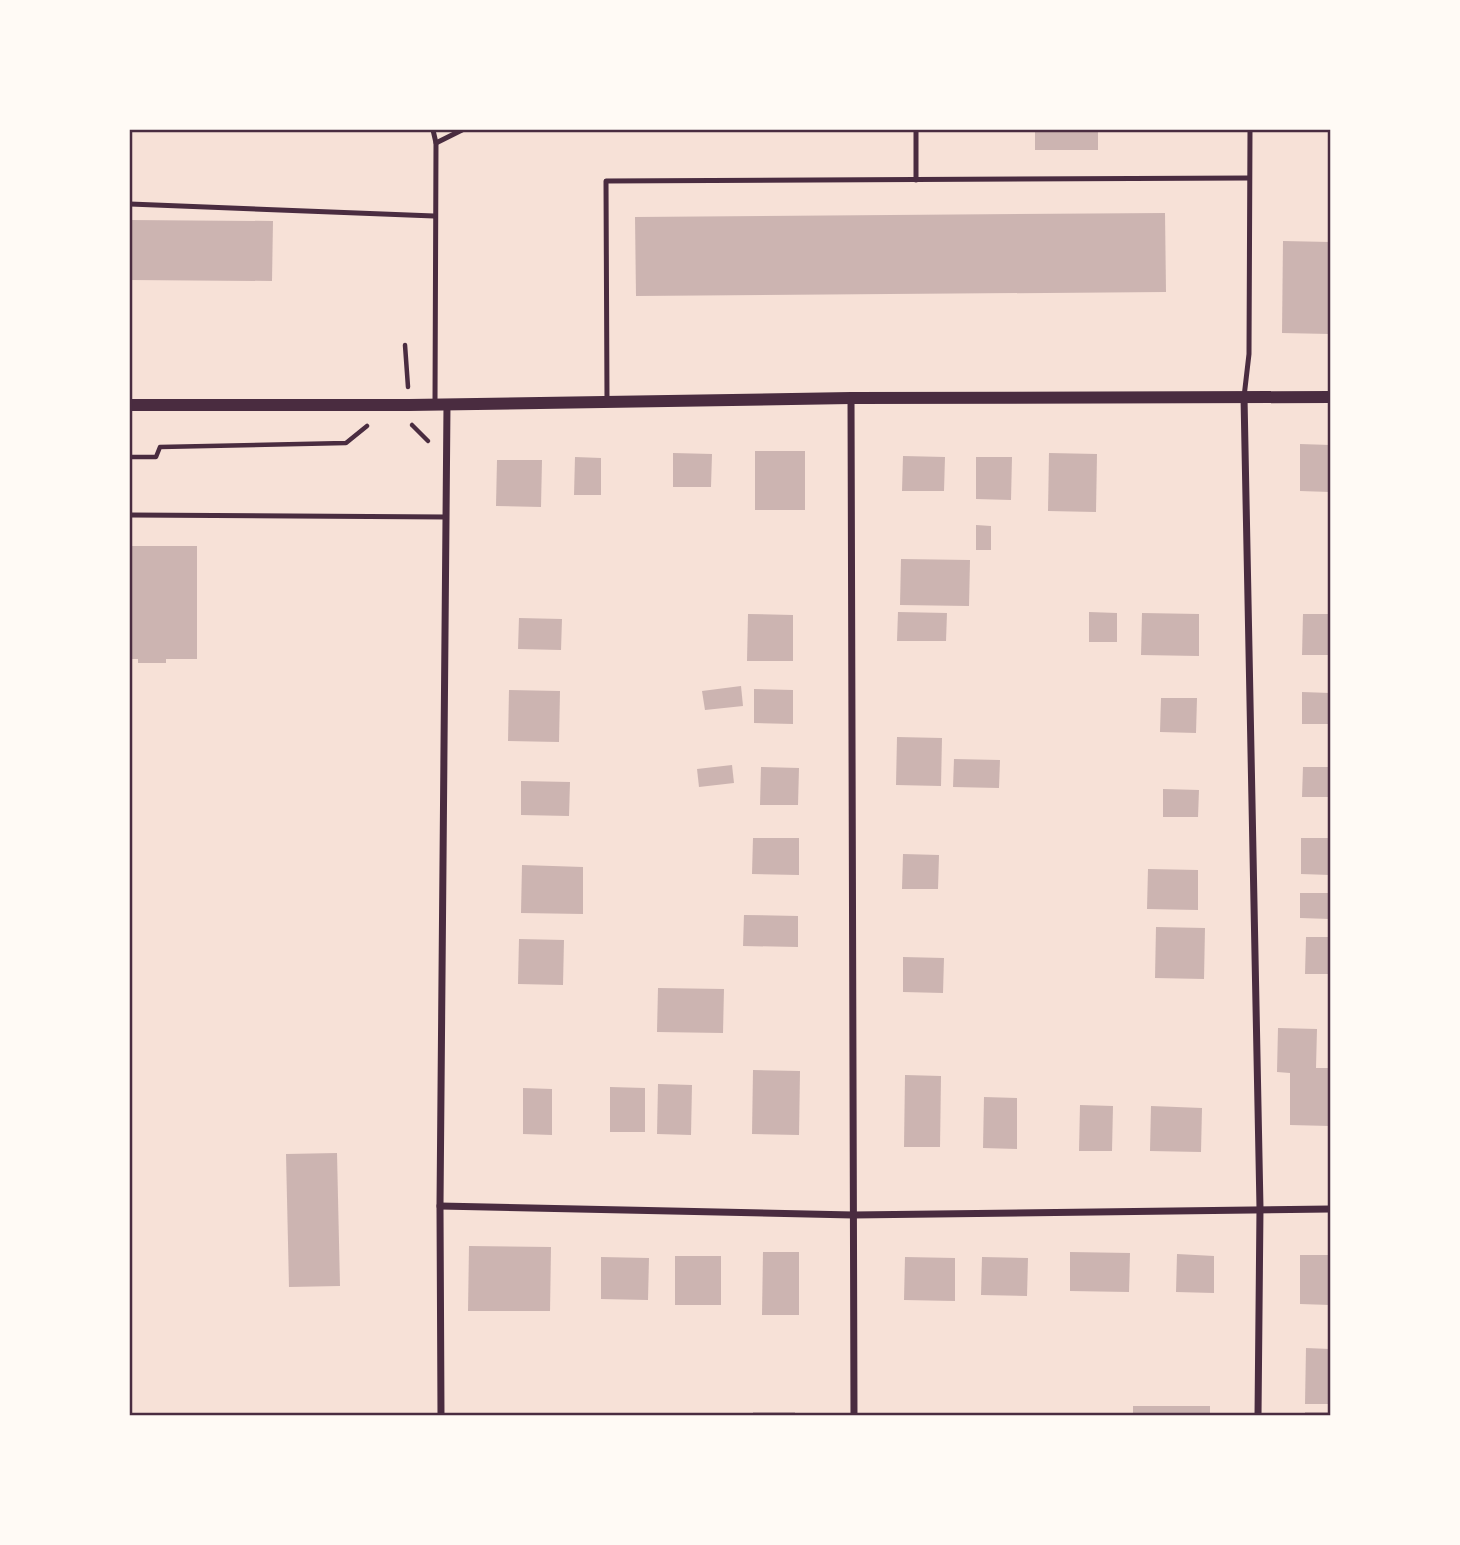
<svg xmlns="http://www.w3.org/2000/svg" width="1460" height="1545" viewBox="0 0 1460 1545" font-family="'DM Sans',sans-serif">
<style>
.building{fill:#ccb4b1}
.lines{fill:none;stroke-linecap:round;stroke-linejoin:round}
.path{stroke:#4a2c40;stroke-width:4.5}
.service{stroke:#4a2c40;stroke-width:5}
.minor{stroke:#4a2c40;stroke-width:7}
.tertiary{stroke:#4a2c40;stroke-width:12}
.neatline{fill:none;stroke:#4a2c40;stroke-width:2.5}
</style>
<rect width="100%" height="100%" fill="#f7e1d7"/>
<g class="building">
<rect x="1035" y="130" width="63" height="20"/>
<path d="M1165,213L1166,292L636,296L635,217Z"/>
<path d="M130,220L273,221L272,281L130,280Z"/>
<path d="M1283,241L1330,242V334L1282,333Z"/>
<path d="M1300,444L1330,445V492L1300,491Z"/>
<rect x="755" y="451" width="50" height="59"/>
<path d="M673,453L712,454L711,487H673Z"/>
<path d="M1049,453L1097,454L1096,512L1048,511Z"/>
<path d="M903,456L945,457L944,491H902Z"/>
<path d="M575,457L601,458V495H574Z"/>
<path d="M976,457H1012L1011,500L976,499Z"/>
<path d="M497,460H542L541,507L496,506Z"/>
<path d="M976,525L991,526V550H976Z"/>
<path d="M130,546H197V659H166V663H138V659H130Z"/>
<path d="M901,559L970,560L969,606L900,605Z"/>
<path d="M898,612L947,613L946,641H897Z"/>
<path d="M1089,612L1117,613V642H1089Z"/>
<path d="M1142,613L1199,614V656L1141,655Z"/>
<path d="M748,614L793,615V661H747Z"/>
<path d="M1303,614H1330V655H1302Z"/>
<path d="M519,618L562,619L561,650L518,649Z"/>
<path d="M741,686L743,706L705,710L702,691Z"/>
<path d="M754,689L793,690V724L754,723Z"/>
<path d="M509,690L560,691L559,742L508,741Z"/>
<path d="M1302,692L1330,693V724H1302Z"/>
<path d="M1161,698H1197L1196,733L1160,732Z"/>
<path d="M897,737L942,738L941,786L896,785Z"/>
<path d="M954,759L1000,760L999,788L953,787Z"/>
<path d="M732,765L734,783L699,787L697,769Z"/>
<path d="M761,767L799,768L798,805H760Z"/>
<path d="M1303,767H1330V797H1302Z"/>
<path d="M521,781L570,782L569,816L521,815Z"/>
<path d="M1163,789L1199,790L1198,817H1163Z"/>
<path d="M753,838H799V875L752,874Z"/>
<path d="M1301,838H1330V875L1301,874Z"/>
<path d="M903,854L939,855L938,889H902Z"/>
<path d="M522,865L583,867V914L521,913Z"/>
<path d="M1148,869L1198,870V910L1147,909Z"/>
<path d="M1300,893H1330V919L1300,918Z"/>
<path d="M744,915L798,916V947L743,946Z"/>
<path d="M1156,927L1205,928L1204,979L1155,978Z"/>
<path d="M1306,937H1330V974H1305Z"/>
<path d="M519,939L564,940L563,985L518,984Z"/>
<path d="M903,957L944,958L943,993L903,992Z"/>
<path d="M658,988L724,989L723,1033L657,1032Z"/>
<path d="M1278,1028L1317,1029L1316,1068H1330V1126L1290,1125V1073L1277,1072Z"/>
<path d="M753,1070L800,1071L799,1135L752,1134Z"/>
<path d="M905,1075L941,1076L940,1147H904Z"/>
<path d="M658,1084L692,1085L691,1135L657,1134Z"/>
<path d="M610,1087L645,1088V1132H610Z"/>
<path d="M523,1088L552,1089V1135L523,1134Z"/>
<path d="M984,1097L1017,1098V1149L983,1148Z"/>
<path d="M1080,1105L1113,1106L1112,1151H1079Z"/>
<path d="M1151,1106L1202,1108L1201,1152L1150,1151Z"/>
<path d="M337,1153L340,1286L289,1287L286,1154Z"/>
<path d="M469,1246L551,1247L550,1311H468Z"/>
<path d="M763,1252H799V1315H762Z"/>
<path d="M1070,1252L1130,1253L1129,1292L1070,1291Z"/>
<path d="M1177,1254L1214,1256V1293L1176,1292Z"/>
<path d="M1300,1255H1330V1305L1300,1304Z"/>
<rect x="675" y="1256" width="46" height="49"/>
<path d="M601,1257L649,1258L648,1300L601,1299Z"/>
<path d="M905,1257L955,1258V1301L904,1300Z"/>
<path d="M982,1257L1028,1258L1027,1296L981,1295Z"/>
<path d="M1306,1348L1330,1349V1404H1305Z"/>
<rect x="1133" y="1406" width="77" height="10"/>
<rect x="753" y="1412" width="42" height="4"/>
<rect x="1305" y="1412" width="25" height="4"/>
</g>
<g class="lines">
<g class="path">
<path d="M405,345L408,387"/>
<path d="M412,425L428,441"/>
<path d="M130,457H156L160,447L346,443L367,426"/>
</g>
<g class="service">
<path d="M433,130L436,143L435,403"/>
<path d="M916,130V180"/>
<path d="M436,143L462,130"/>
<path d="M130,204L434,216"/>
<path d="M1244,397L1249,354L1250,130"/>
<path d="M607,402L606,181L1249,178"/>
<path d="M130,515L446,517"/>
</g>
<g class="minor">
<path d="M1244,397L1260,1208L1258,1416"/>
<path d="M851,398L854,1416"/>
<path d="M440,1206L853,1215L1330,1209"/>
<path d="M441,1416L440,1206L447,405"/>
</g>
<path class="tertiary" d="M130,405H409L851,398L1330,397"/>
</g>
<rect width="1460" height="1545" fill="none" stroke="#fffaf5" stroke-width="262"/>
<rect x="131" y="131" width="1198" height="1283" class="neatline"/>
</svg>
